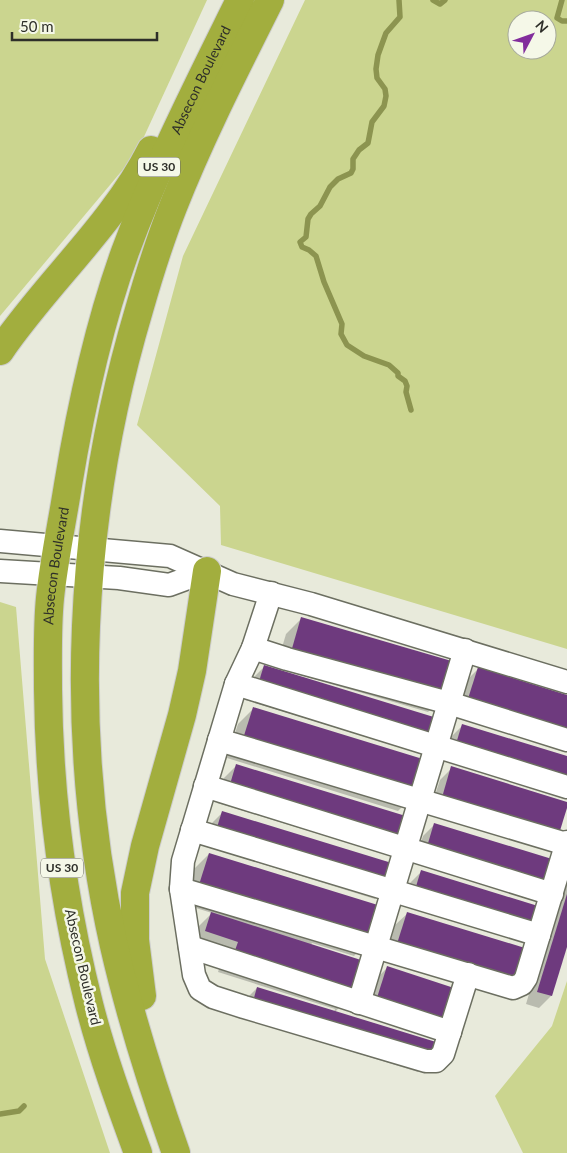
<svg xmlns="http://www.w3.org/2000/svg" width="567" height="1153" viewBox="0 0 567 1153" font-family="Lato,sans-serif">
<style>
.green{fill:#cbd58f;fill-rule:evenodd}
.shadow{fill:#0003}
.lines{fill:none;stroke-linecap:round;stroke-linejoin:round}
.stream{stroke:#8c9450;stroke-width:5.5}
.building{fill:#6e3a7e}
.minor-casing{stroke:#6c6f61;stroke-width:25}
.highway-casing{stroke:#cdcdcc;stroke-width:30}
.minor{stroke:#fff;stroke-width:22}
.highway{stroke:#a2ae3e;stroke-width:28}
.labels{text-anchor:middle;stroke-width:5;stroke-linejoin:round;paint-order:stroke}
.shield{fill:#f5f8e8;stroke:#6a6b62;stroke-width:1}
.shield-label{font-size:12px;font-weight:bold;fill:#2e2f29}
.street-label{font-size:14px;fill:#2e2f29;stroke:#f5f8e8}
</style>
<rect width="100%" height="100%" fill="#e8eadb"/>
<g class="green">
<path d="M0,0H207L136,154L0,316Z"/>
<path d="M305,0H567V649L221,545L220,506L137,425L183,256ZM517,20H547V50H517Z"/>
<path d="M0,602L16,607L45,959L110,1153H0Z"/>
<path d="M567,981V1153H523L495,1096L552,1026Z"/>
</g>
<g class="shadow">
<path d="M302,618L443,696L428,712L276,668L286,634Z"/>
<path d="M264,667L429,740L416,752L245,700L252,679Z"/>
<path d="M478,669L567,696L455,715L466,681Z"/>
<path d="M253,709L414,795L398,811L227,758L238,724Z"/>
<path d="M462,726L567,757L444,759L450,738Z"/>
<path d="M236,766L400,843L388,855L217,803L224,778Z"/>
<path d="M452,768L567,803L429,813L440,780Z"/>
<path d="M222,813L387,886L375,899L204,846L210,825Z"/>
<path d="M435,824L543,885L415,862L423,836Z"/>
<path d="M209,854L370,940L354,956L312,943L311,945L352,994L335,1012L430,1059L418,1072L240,1017L245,1000L257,988L334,1012L335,1009L218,972L223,957L190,947L196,929L212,913L183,904L193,870Z"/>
<path d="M567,866V943L551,996L539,1008L526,1004Z"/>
<path d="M421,872L530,928L518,941L402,905L409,884Z"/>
<path d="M408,913L513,982L385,959L395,925Z"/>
<path d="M387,968L453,989L365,1013L375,980Z"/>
</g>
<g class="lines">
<g class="stream">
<path d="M399,0L400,17L386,33L378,55L376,69L377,78L385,89L386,96L384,106L372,122L368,143L359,150L353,159V169L351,173L338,179L330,187L320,206L311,214L308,219L306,237L300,242L302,247L309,250L316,256L324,282L342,324L341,334L347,345L364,356L389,365L398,373V376L405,381L407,386L406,392L411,410"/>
<path d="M433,0L440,4L445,0"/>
<path d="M562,0L557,18L562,21H567"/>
<path d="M0,1114L19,1111L24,1106"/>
</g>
</g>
<g class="building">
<path d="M301,617L455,662L445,697L291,652Z"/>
<path d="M264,665L437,718L430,741L257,688Z"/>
<path d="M478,667L567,695V733L467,702Z"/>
<path d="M253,707L426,760L415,796L242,742Z"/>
<path d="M462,724L567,756V781L455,747Z"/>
<path d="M236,764L409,817L401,844L228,791Z"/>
<path d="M451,766L567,802V808L558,837L441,801Z"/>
<path d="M222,811L395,864L388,887L215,834Z"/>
<path d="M434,823L552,859L544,886L426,850Z"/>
<path d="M209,853L381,906L371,941L198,888Z"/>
<path d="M421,870L538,906L531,929L414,893Z"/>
<path d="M567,894V947L552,996L537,992Z"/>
<path d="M211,912L364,961L353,995L233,956L238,942L205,931Z"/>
<path d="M407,912L525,948L514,983L396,947Z"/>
<path d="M387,966L454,988L443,1023L376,1001Z"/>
<path d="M257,987L436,1042L432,1060L252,1005Z"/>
</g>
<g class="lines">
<g class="minor-casing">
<g id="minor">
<path d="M0,541L170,556L233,584L311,604L567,682"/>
<path d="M0,571L119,578L169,585L207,571"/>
<path d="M271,593L253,648L236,684L183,861L181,889L194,975L200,989L213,997L244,1007L426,1061H436L443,1054L468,974"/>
<path d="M253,648L287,659L449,703L567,740"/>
<path d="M236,684L567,787"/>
<path d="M219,740L566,844"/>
<path d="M205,786L552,894"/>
<path d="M192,830L539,935"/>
<path d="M181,889L513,988L522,984L526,978L567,842"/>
<path d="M190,947L450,1032"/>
<path d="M359,1003L465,650"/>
</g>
</g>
<g class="highway-casing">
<g id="highway">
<path d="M0,351C47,282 113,225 151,150"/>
<path d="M142,996L135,940V893L145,846L182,715L192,671L207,571"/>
<path id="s1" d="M138,1153C120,1104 102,1055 89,1004C63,901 49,795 48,689C48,659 47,628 50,598C54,560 62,523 68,485C81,406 98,327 125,252C157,165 199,83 240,0"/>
<path d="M176,1153C152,1085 130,1016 114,946C67,736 78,515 139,310C149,275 160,240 173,207C201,136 236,68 270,0"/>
</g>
</g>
<use href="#minor" class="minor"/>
<use href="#highway" class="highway"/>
</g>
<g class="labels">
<g class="shield">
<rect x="138" y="157.5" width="42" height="19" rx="4"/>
<rect x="41" y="858.5" width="42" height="19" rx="4"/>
</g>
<g class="shield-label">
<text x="159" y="171">US 30</text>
<text x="62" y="872">US 30</text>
</g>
<g class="street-label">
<text dy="5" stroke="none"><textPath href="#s1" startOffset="1109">Absecon Boulevard</textPath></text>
<text dy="5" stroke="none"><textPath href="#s1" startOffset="599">Absecon Boulevard</textPath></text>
<text transform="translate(83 967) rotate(77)" y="5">Absecon Boulevard</text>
</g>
</g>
<g transform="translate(532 35) rotate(49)"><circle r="24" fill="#f5f8e8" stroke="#a5a89c"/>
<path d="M0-4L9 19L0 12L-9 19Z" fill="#822d9c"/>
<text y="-8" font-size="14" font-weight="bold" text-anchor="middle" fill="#2e2f29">N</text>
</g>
<path d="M12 32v8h145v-8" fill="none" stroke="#2e2f29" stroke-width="2.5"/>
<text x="20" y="32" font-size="15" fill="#2e2f29" stroke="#f5f8e8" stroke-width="4" paint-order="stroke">50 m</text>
</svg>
